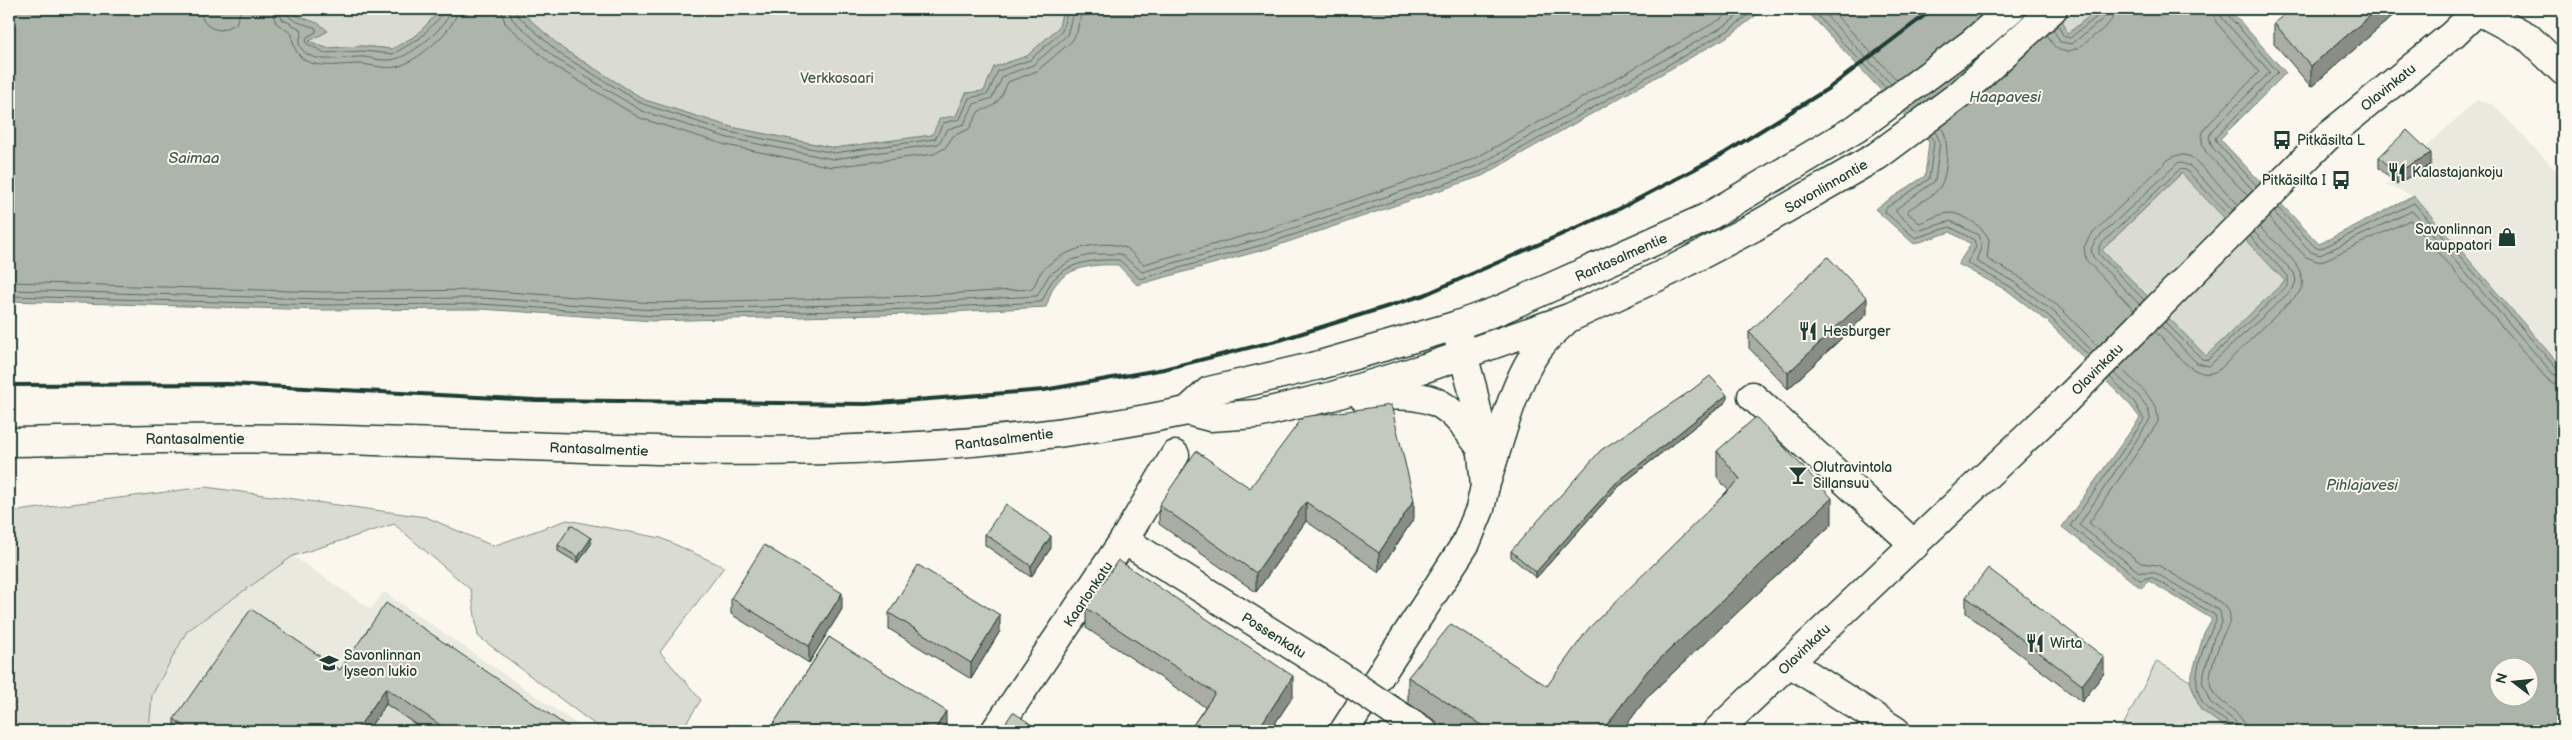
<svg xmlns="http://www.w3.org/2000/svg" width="2572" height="740" viewBox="0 0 2572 740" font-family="'Balsamiq Sans',sans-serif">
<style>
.built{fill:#eae9de}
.green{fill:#dbdcd1;stroke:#7d8c82}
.water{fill:#adb4aa;stroke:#74847b;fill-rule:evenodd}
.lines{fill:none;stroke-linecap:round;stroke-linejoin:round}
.shore{stroke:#586d63;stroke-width:1}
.minor-casing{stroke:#1f3d34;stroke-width:31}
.major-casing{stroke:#1f3d34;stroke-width:31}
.highway-casing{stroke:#1f3d34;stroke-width:31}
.minor{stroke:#fbf7ec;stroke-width:28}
.major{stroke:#fbf7ec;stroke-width:28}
.highway{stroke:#fbf7ec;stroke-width:28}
.rail{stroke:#1f3d34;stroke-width:4}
.minor-bridge-casing{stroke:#1f3d34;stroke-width:31;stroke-linecap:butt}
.minor-bridge{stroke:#fbf7ec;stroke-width:28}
.wall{fill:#a9ada3;stroke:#1f3d34}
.shaded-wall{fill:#898d85;stroke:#1f3d34}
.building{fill:#c4c9be;stroke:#1f3d34}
.labels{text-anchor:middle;stroke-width:4;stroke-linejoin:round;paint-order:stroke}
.park-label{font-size:14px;fill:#455d53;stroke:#fbf7ec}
.street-label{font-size:14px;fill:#1f3d34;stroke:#fbf7ec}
.poi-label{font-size:14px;fill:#1f3d34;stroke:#fbf7ec;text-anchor:start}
.water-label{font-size:15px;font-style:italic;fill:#425b52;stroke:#fbf7ec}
</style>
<rect width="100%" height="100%" fill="#fbf7ec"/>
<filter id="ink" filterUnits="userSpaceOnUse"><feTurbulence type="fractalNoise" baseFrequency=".02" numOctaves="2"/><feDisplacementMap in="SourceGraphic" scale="10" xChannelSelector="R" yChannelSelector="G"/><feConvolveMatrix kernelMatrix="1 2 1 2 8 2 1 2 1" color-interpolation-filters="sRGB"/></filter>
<g filter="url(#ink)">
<g class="built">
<path d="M2477,100L2494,105L2563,178V369L2414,196L2385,185Z"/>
<path d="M293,556L371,609L384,592L587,731H149L152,695L187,631Z"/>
</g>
<g class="green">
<path d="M287,9H441L417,35L392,49L362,46L326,48L309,41L328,31C315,21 300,18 287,9Z"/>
<path d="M518,9H1063L1059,27L1027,56L994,67L984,91L966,93L956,116L932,135L835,148L731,127L645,100L563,49Z"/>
<path d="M2058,9H2098L2067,34Z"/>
<path d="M2182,173L2285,281L2206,356L2102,250Z"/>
<path d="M205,487L426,517L493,546L567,520L661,538L724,567L660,652L701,700L681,731H603L478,636L471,590L394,524L293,556L187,631L152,695L149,731H9V512Z"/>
<path d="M2157,661L2190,681L2200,709L2230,731H2120Z"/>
<path d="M386,704L425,731H367Z"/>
</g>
<g class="water">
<path d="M9,9H214L221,12L229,9H287L297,16L318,23L328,31L309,41L326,48L362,46L392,49L417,35L441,9H518L563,49L645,100L731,127L834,148L932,135L940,118L956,116L966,93L984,91L994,67L1027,56L1059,27L1063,9H1764L1732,34L1482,176L1270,248L1137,285L1118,265C1097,264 1069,266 1055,285C1051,290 1049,300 1046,307L912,314L653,321L481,309L322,310L9,301Z"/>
<path d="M1805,9H2058L2068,34L2098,9H2229L2286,73L2220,139L2319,244L2414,196L2563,369V731H2230L2200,709L2190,681L2204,633L2212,619L2149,581L2141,588L2062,527L2140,418L2131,406L2047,321L2008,291L1958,264L1971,244L1950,232L1914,244L1875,209L1925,176L1929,142ZM2181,173L2285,281L2206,356L2102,250ZM2500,668H2530V698H2500Z"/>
</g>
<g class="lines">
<g class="shore">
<path d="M200,9C201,22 208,29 221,30L236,24L241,9"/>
<path d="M271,9L276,23L292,34C294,75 333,64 361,64C372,65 385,69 396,67C415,63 457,29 458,9"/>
<path d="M278,9L282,19L302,30L299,44C309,68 345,56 364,57C373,58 385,62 395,59C411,56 450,25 451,9"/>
<path d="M285,9C287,22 306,24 316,28V32L307,37L306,43L325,53L362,51L393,54L420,38L443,14L444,9"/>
<path d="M501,9L505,23L551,64L640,118L726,145L832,167L934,154L945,148L953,136L969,129L979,111C998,107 1000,99 1008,82L1037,71L1072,41L1077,32L1082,9"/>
<path d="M508,9L512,19L555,58L642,111L728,138L833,159L938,144L948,129L964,124L974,104L992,98L1003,76L1033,65L1067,35L1074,9"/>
<path d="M515,9L516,14L560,54L643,104L729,132L834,153L935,139L943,123L960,119L969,98L988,94L998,71L1030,60L1062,31L1068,9"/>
<path d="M1811,9L1886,88"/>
<path d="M1820,9L1891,84"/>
<path d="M1830,9L1897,80"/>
<path d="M2212,9L2216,22L2259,72L2206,127C2200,135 2201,143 2206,152L2248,196"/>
<path d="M2220,9L2222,18L2270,72L2212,130L2209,137L2212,147L2253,190"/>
<path d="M2226,9L2227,14L2278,72L2215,138L2217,143L2257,186"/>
<path d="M2058,24L2063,36L2070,38L2099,15L2101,9"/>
<path d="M2053,29L2060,42L2072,44L2103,19L2107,9"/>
<path d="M2047,34C2059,63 2077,50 2094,36C2104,28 2114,22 2115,9"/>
<path d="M1941,127C1950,138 1948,175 1940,187C1933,197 1918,203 1908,210V213L1919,223C1929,220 1940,213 1951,213C1964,214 1985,228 1989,240L1987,259L2018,276L2058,306L2098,346"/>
<path d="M1935,131L1940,142L1935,181L1896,209V212L1917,231L1951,221L1978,235L1982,245L1976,261L2014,282L2054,312L2093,352"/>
<path d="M1930,135L1934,142L1929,179L1886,208L1885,212L1915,238L1950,227L1974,240L1976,247L1967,263L2011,287L2050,317L2089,356"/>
<path d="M2278,208L2315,247L2320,249L2414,203L2557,369L2563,371"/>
<path d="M2274,212L2311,252L2320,255L2412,211L2553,374L2563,378"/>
<path d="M2268,217L2306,257L2320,262L2410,220L2547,379L2554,384L2563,385"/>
<path d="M9,282L322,292L482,290L654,303L911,296L1032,289C1036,284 1037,277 1041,272C1058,252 1098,238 1123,247C1132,250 1136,260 1144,264L1265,230L1474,159L1721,19L1734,9"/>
<path d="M9,290L322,299L481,298L654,310L911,303L1037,296L1049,275L1072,260L1093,254H1121L1142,272L1267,237L1477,166L1726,25L1746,9"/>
<path d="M9,296L322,305L481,304L654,316L912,309L1041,302C1046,296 1047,287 1052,281C1068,262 1095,259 1119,260L1140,279L1269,243L1480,172L1729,30L1756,9"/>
<path d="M2144,300L2099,254V246L2180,169L2186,170L2229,215"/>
<path d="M2140,305L2093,257L2091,249L2095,241L2179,162L2190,166L2233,210"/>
<path d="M2134,310L2086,260L2084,247L2090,236L2168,160C2176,154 2185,153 2194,159L2239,205"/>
<path d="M2165,322L2202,359L2208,360L2288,285V276L2250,236"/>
<path d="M2161,326L2197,363L2209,366L2293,289L2296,281L2294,273L2254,232"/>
<path d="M2155,331C2170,346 2196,387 2220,369L2298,294C2316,272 2274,242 2259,227"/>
<path d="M2119,367C2133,381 2160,400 2158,422L2089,523L2141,563L2158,565L2226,606C2236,621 2225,628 2220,642C2217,652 2210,668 2210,679C2209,705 2245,707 2246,731"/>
<path d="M2114,373C2126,385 2151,402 2150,420L2079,525L2139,572H2154L2220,611L2222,623L2214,637L2202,681L2210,702L2235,721L2239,731"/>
<path d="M2110,377L2135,403L2144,420L2070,526L2140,580L2151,577L2215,615L2216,621C2204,644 2187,681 2204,705C2211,715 2231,719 2232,731"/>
</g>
<g class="minor-casing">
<g id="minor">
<path d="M2475,9L2528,37L2563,71"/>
<path d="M1752,396L1915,545"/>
<path d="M1124,540L1334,672"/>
<path d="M1790,663L1896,731"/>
<path d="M1392,711L1423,731"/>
<path d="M995,731L1124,540L1175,455"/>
<path d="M1344,731L1466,543L1480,509L1485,486L1479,420L1472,387L1455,326"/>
</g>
</g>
<g class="major-casing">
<path id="major" d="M1717,731L2064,402L2329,135L2452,35L2479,9"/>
</g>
<g class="highway-casing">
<g id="highway">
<path d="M1363,397C1393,396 1427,390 1451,412C1463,422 1472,436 1481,448"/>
<path d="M1187,411L1209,391L1320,365L1455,326L1502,309L1706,218L1857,128L1972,43L2011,9"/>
<path d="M9,442C106,440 203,437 300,439C599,445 890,474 1187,411L1210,417L1257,414L1329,397L1425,368L1569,318L1668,272L1754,227L1877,156L1959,95L2053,9"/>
<path d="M1485,486C1499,445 1514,377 1542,344C1548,336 1557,329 1564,322"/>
</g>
</g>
<use href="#minor" class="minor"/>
<use href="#major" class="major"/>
<use href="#highway" class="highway"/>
<path class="rail" d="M9,385L228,384L535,400L866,404L1044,390L1164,369L1280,340L1424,295L1619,209L1725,153L1829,88L1933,9"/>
<g class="minor-bridge-casing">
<path id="minor-bridge" d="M1334,672L1392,711"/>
</g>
<use href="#minor-bridge" class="minor-bridge"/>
</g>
<g class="wall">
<path d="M2396,9V13L2311,87L2274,43V23Z"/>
<path d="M2379,157L2431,165L2396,184L2379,168Z"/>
<path d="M1867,314L1788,389L1749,348V332Z"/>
<path d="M1727,401L1616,489L1536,578L1511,557V551Z"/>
<path d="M1717,451L1832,524L1648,696L1622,731H1451L1408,703V677L1547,686L1728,490L1717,477Z"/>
<path d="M1250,488L1414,518L1379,572L1306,521L1256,592L1159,524V505Z"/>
<path d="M985,534L1051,548L1031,577L985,545Z"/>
<path d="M591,544L578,563L558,551V545Z"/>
<path d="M1966,597L2104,673L2082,702L1966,613Z"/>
<path d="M731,598L842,609L809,663L731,614Z"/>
<path d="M1086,608L1293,696L1270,731H1189L1205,707L1086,628Z"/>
<path d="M889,613L1000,631L971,679L889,629Z"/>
<path d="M829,637L946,725L942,731H769Z"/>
<path d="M340,670L574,731H425L386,704L367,731H174V719Z"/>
</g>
<g class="shaded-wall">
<path d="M2378,9H2396V13L2311,87V66Z"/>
<path d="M2431,153V165L2396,184V173Z"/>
<path d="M1867,298V314L1788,389V373Z"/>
<path d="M1727,395V401L1616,489L1536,578V572L1616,483Z"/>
<path d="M1832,498V524L1648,696L1622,731H1602L1648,670Z"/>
<path d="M1414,500V518L1379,572V553Z"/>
<path d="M1306,502V521L1256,592V573Z"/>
<path d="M1051,536V548L1031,577V566Z"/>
<path d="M591,538V544L578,563V557Z"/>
<path d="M842,593V609L809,663V646Z"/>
<path d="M1000,615V631L971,679V663Z"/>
<path d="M2104,657V673L2082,702V685Z"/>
<path d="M1293,676V696L1270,731H1257Z"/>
<path d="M386,688V704L367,731H356Z"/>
<path d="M946,711V725L942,731H934Z"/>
<path d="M922,724V731H918Z"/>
</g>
<g class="building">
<path d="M2291,9H2378L2311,66L2274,23Z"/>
<path d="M2407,130L2431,153L2396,173L2379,157Z"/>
<path d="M1828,257L1867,298L1788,373L1749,332Z"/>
<path d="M1710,376L1727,395L1616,483L1536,572L1511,551L1601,450L1689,392Z"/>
<path d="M1391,405L1414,500L1379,553L1306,502L1256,573L1159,505L1196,451L1250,488L1303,417Z"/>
<path d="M1756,417L1832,498L1648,670L1602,731H1490L1408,677L1451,624L1547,686L1589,628L1740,479L1717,451Z"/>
<path d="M1006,504L1051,536L1031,566L985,534Z"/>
<path d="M571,525L591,538L578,557L558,545Z"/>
<path d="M764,545L842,593L809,646L731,598Z"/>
<path d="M1118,560L1293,676L1257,731H1189L1215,693L1086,608Z"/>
<path d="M918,565L1000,615L971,663L889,613Z"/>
<path d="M1988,568L2104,657L2082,685L1966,597Z"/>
<path d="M386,603L574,731H449L386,688L356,731H192L174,719L251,609L340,670Z"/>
<path d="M829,637L946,711L934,731L922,724L918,731H769Z"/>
<path d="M1013,712L1041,731H1000Z"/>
</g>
</g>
<defs>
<g id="bus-bare" transform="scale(1.5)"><path d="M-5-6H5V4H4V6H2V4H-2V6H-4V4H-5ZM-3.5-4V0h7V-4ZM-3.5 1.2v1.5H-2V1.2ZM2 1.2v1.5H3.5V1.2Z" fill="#1f3d34" stroke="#fbf7ec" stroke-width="2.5" paint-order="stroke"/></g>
<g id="restaurant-bare" transform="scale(1.5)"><path d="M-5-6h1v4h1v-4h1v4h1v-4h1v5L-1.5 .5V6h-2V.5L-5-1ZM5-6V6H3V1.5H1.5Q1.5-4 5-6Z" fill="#1f3d34" stroke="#fbf7ec" stroke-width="2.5" paint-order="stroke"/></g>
<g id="shop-bare" transform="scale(1.5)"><path d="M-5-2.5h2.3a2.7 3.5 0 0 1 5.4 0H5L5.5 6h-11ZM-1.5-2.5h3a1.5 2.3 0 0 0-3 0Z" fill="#1f3d34" stroke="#fbf7ec" stroke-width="2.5" paint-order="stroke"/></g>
<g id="bar-bare" transform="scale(1.5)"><path d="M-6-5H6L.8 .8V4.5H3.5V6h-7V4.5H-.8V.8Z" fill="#1f3d34" stroke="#fbf7ec" stroke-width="2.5" paint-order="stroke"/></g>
<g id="school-bare" transform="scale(1.5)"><path d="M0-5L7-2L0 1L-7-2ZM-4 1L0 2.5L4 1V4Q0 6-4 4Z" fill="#1f3d34" stroke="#fbf7ec" stroke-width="2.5" paint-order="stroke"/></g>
</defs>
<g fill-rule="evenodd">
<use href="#bus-bare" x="2282" y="140"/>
<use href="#restaurant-bare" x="2397" y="172"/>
<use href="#bus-bare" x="2341" y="180"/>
<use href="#shop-bare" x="2507" y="237"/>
<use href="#restaurant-bare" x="1808" y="331"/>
<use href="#bar-bare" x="1798" y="475"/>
<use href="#restaurant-bare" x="2035" y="643"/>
<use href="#school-bare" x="329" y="663"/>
</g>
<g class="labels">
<g class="park-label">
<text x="837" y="83">Verkkosaari</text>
</g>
<g class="street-label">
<text transform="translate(2388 87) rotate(-39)" y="5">Olavinkatu</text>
<text transform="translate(1826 186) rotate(-30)" y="5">Savonlinnantie</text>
<text transform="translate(1621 257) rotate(-24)" y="5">Rantasalmentie</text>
<text transform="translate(2097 369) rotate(-45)" y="5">Olavinkatu</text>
<text x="195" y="444">Rantasalmentie</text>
<text transform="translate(1004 439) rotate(-7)" y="5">Rantasalmentie</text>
<text transform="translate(599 449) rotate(2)" y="5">Rantasalmentie</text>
<text transform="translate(1088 594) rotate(-56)" y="5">Kaarlonkatu</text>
<text transform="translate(1274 635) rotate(32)" y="5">Possenkatu</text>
<text transform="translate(1804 649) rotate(-44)" y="5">Olavinkatu</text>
</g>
<g class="poi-label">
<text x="2297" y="145">Pitkäsilta L</text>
<text x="2412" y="177">Kalastajankoju</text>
<text x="2326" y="185" text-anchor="end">Pitkäsilta I</text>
<text x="2492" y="234" text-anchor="end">Savonlinnan<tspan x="2492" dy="16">kauppatori</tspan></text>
<text x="1823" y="336">Hesburger</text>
<text x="1813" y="472">Olutravintola<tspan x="1813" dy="16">Sillansuu</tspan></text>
<text x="2050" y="648">Wirta</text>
<text x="344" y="660">Savonlinnan<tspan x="344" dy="16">lyseon lukio</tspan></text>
</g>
<g class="water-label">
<text x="2005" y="102">Haapavesi</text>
<text x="194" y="163">Saimaa</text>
<text x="2362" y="490">Pihlajavesi</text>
</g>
</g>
<rect width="2572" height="740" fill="none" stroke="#fbf7ec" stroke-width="30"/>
<rect x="15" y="15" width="2542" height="710" fill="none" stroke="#1f3d34" stroke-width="2" filter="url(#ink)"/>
<g transform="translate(2514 682) rotate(286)"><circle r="24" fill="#fbf7ec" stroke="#a3ada2"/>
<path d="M0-4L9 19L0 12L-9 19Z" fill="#1f3d34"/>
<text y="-8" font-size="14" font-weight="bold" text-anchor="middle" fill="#1f3d34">N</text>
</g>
</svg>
